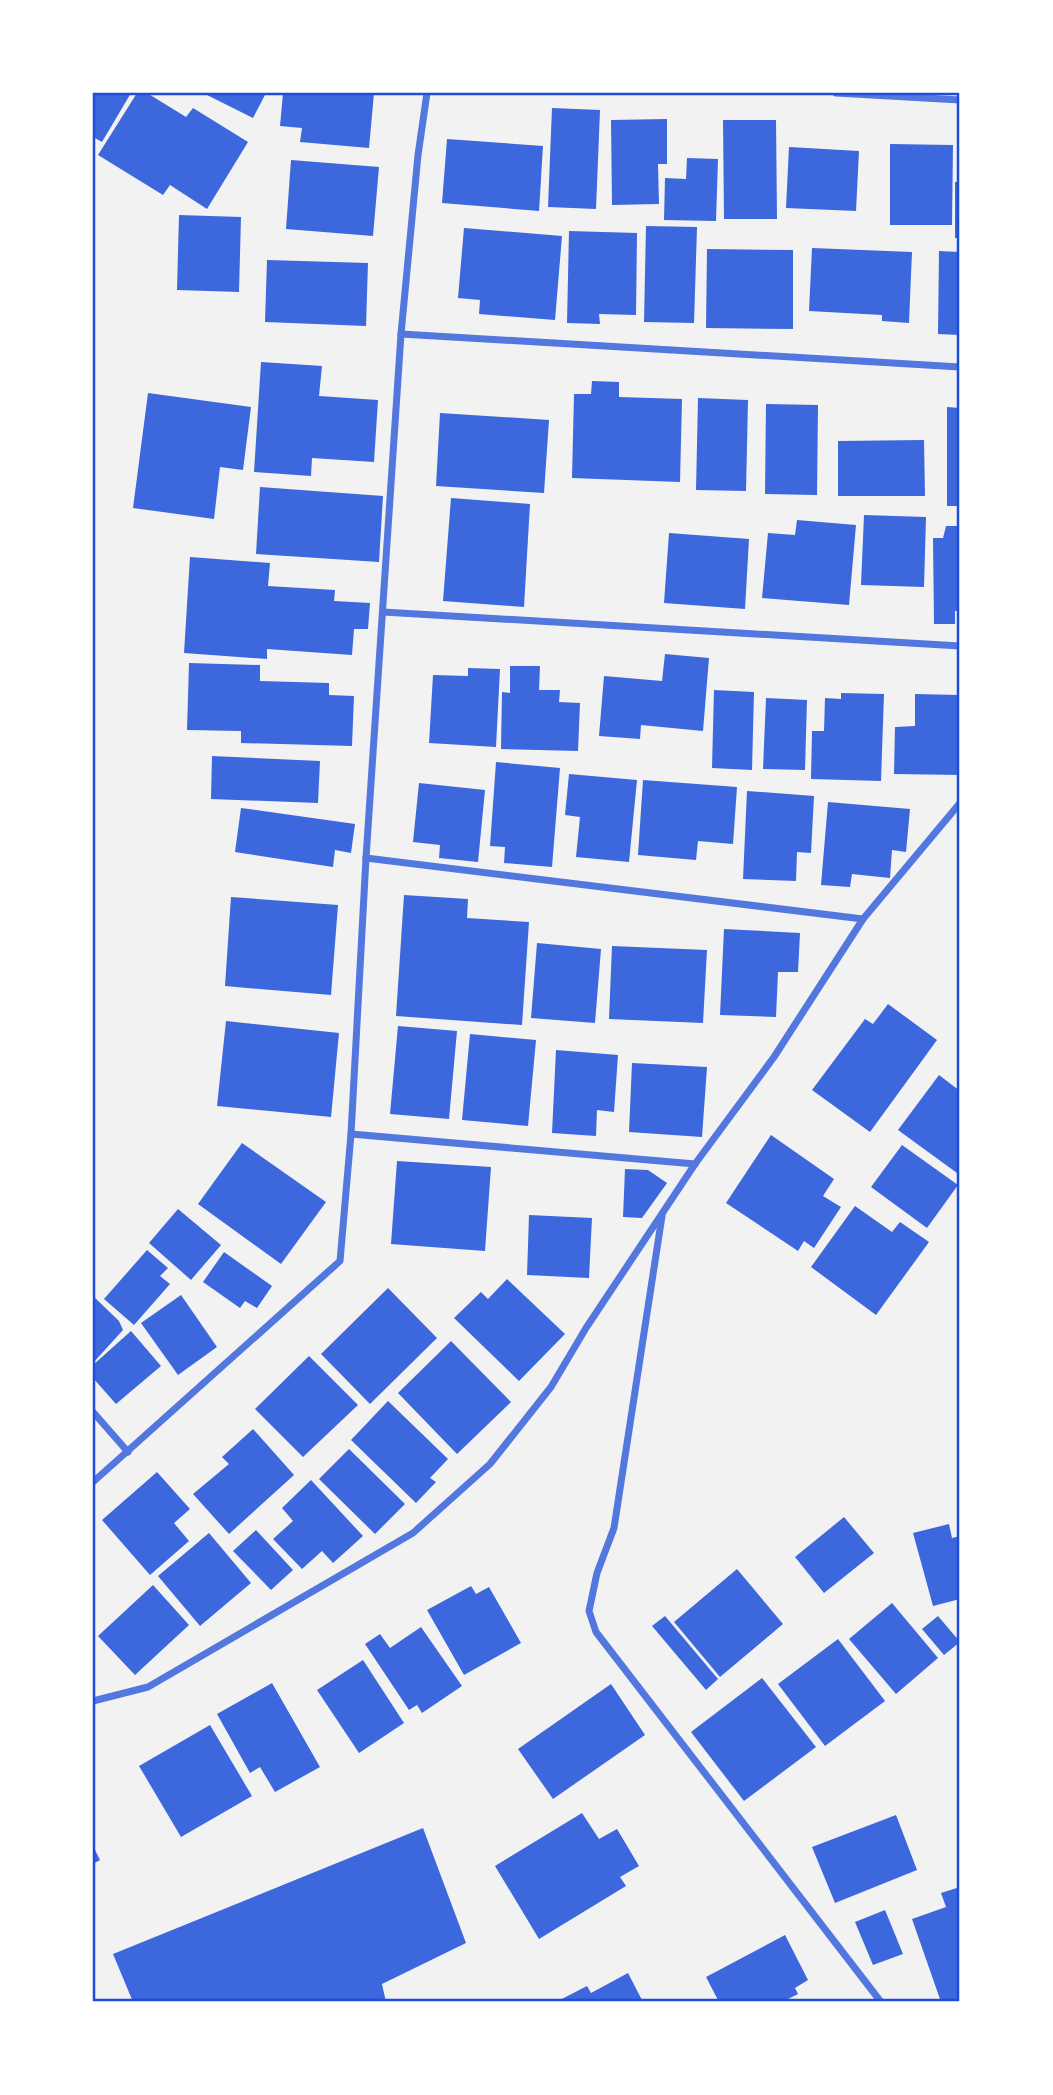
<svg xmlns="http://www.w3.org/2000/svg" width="1053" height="2095" viewBox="0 0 1053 2095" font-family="'IBM Plex Sans',sans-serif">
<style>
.building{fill:#3d67dc}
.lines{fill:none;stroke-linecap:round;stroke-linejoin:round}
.minor{stroke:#5277de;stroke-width:7}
.neatline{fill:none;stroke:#1d4ed8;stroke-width:2.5}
</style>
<rect width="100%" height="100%" fill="#f2f2f2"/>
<g class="building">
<path d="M93,93H131L102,142L93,137Z"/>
<path d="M137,93H147L186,117L193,108L248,142L207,209L170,185L163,195L98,155Z"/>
<path d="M203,93H266L253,118Z"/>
<path d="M283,93H374L369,148L300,142L302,128L280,126Z"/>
<path d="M552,108L600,110L596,209L548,207Z"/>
<path d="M667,119V164H658L659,204L612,205L611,120Z"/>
<path d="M723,120H776L777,219H724Z"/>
<path d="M447,139L543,146L539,211L442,203Z"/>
<path d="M890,144L953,145L952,225H890Z"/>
<path d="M789,147L859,151L856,211L786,208Z"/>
<path d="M687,158L718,159L716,221L664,220L665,178L686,179Z"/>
<path d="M291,160L379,167L373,236L286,229Z"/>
<rect x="955" y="182" width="5" height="56"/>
<path d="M179,215L241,217L239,292L177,290Z"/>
<path d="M646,226L697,227L694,323L644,322Z"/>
<path d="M464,228L562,236L555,320L479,314L480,300L458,298Z"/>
<path d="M569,231L637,233L636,315L599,314L600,324L567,323Z"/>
<path d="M812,248L912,252L909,323L882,321V315L809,311Z"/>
<path d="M707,249L793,250V329L706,328Z"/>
<path d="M939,251L960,252V335L938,334Z"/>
<path d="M267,260L368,263L366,326L265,322Z"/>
<path d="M261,362L322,366L319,396L378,400L374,462L312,458L311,476L254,472Z"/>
<path d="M592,381L619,382V397L682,399L680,482L572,478L574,394H591Z"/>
<path d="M148,393L251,407L243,470L220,467L214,519L133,508Z"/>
<path d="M698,398L748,400L746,491L696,490Z"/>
<path d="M766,404L818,405L817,495L765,494Z"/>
<path d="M947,407L960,408V506H947Z"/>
<path d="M440,413L549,420L544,493L436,486Z"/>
<path d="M924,440L925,496H838V441Z"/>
<path d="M260,487L383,496L379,562L256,554Z"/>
<path d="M451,498L530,504L524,607L443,601Z"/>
<path d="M864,515L926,517L924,587L861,585Z"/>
<path d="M797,520L856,525L849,605L762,598L768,533L795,535Z"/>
<path d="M946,526H960V611H955V624H934L933,538H943Z"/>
<path d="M669,533L749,539L745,609L664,603Z"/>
<path d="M190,557L270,563L268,586L335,590L334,601L370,603L368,629H354L352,655L267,649V659L184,653Z"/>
<path d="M665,654L709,658L703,731L641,725L640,739L599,736L604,676L662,681Z"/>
<path d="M189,663L260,665V681L329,683V695L354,696L352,746L241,743V731L187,730Z"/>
<path d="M510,666H540L539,690H560L559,702L580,703L578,751L501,749L502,692L510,693Z"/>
<path d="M468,668L500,669L496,747L429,743L433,675L468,676Z"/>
<path d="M714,690L754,692L752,770L712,768Z"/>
<path d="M841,693L884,694L881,781L811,779L812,731H824L825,698L841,699Z"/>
<path d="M915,694L960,695V775L894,774L895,727L915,726Z"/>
<path d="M766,698L807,700L805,770L763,769Z"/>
<path d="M212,756L320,761L318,803L211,799Z"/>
<path d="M496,762L560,768L552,867L504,863L505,847L490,846Z"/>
<path d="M569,774L637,780L629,862L576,857L580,817L565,815Z"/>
<path d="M643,780L737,787L733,844L698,841L696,860L638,855Z"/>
<path d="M419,783L485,790L478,862L439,858L440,845L413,842Z"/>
<path d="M747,791L814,796L811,853L797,852L796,881L743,879Z"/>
<path d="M828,802L910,809L906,852L892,850L890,878L852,874L850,887L821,885Z"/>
<path d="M241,808L355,824L351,853L335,850L333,867L235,852Z"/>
<path d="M404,895L468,899L467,918L529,922L522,1025L396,1016Z"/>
<path d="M231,897L338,905L331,995L225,986Z"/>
<path d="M724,929L800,933L798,972H778L776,1017L720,1015Z"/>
<path d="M537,943L601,949L595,1023L531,1018Z"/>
<path d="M612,946L707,950L703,1023L609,1019Z"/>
<path d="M888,1004L937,1040L870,1132L812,1090L865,1019L873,1024Z"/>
<path d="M226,1021L339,1033L331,1117L217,1106Z"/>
<path d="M398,1026L457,1031L449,1119L390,1114Z"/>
<path d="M470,1034L536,1040L528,1126L462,1120Z"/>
<path d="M556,1050L618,1055L614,1112L597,1110L596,1136L552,1133Z"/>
<path d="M632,1063L707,1067L702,1137L629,1132Z"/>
<path d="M939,1075L960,1091V1169L957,1173L898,1130Z"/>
<path d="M771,1135L834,1179L823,1196L841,1207L814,1248L804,1241L798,1251L726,1203Z"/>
<path d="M242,1143L326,1202L281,1264L198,1204Z"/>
<path d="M902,1145L958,1185L927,1228L871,1187Z"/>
<path d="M397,1161L491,1167L485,1251L391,1244Z"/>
<path d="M625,1169L648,1170L667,1183L642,1218L623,1217Z"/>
<path d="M855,1206L892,1232L900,1222L929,1242L876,1315L811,1267Z"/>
<path d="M178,1209L221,1245L191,1280L149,1243Z"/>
<path d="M529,1215L592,1218L589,1278L527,1275Z"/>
<path d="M147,1250L168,1268L160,1276L170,1284L134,1325L104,1299Z"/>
<path d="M224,1252L272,1286L257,1308L245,1301L240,1308L203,1282Z"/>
<path d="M507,1279L565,1334L519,1381L454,1318L481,1292L488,1299Z"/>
<path d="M388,1288L437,1338L370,1404L321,1354Z"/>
<path d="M181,1295L217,1347L178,1375L141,1323Z"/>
<path d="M93,1296L119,1321L123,1330L93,1363Z"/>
<path d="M131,1331L161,1366L116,1404L93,1378V1365Z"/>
<path d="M451,1341L511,1402L457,1454L398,1393Z"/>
<path d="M309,1356L358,1405L303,1457L255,1409Z"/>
<path d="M388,1401L448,1459L430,1478L436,1482L416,1503L351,1440Z"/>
<path d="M253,1429L294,1475L229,1534L193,1494L229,1464L222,1457Z"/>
<path d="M349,1449L405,1504L375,1534L319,1479Z"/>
<path d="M157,1472L190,1509L174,1523L189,1541L150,1575L102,1520Z"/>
<path d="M311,1480L363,1536L333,1563L322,1551L302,1569L273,1539L293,1521L282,1508Z"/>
<path d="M844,1517L874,1553L824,1593L795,1557Z"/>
<path d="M949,1524L952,1538L960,1536V1599L933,1606L913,1533Z"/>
<path d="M256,1530L293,1570L271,1590L233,1551Z"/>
<path d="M209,1533L251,1583L200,1626L158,1576Z"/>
<path d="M737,1569L783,1624L720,1677L674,1622Z"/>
<path d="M153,1585L189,1625L135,1675L98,1636Z"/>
<path d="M471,1586L476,1594L489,1587L521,1643L464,1675L427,1610Z"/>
<path d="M892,1603L938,1658L896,1694L849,1639Z"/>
<path d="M665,1616L718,1679L706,1690L652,1626Z"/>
<path d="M938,1616L960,1642L944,1655L922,1629Z"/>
<path d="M421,1627L462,1686L422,1713L417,1705L409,1710L365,1644L380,1634L390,1648Z"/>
<path d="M838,1639L885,1701L825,1746L778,1684Z"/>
<path d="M363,1660L404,1723L359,1753L317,1690Z"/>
<path d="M762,1678L816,1747L744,1801L691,1732Z"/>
<path d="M272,1683L320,1767L275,1792L260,1767L250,1773L217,1714Z"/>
<path d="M611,1684L645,1735L553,1799L518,1749Z"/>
<path d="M210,1725L252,1796L181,1837L139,1766Z"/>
<path d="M582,1813L599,1839L617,1829L639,1866L620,1877L626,1886L539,1939L495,1866Z"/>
<path d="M896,1815L917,1870L835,1903L812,1847Z"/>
<path d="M423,1828L466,1943L382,1984L386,2002H352L351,2000L346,2002H133L113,1954Z"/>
<path d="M93,1846L100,1860L93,1864Z"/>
<path d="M960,1887V2002H941L912,1919L946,1907L941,1893Z"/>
<path d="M885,1910L903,1954L873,1965L855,1922Z"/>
<path d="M785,1935L808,1980L795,1988L798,1994L782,2002H719L706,1977Z"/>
<path d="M628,1973L643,2002H556L587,1986L591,1993Z"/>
</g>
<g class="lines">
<g class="minor">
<path d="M836,93L960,100"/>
<path d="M401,334L960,367"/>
<path d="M383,612L960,646"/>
<path d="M366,858L863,919"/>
<path d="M351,1134L695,1164"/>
<path d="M662,1216L614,1528L597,1573L589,1611L596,1632L881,2002"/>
<path d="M93,1412L128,1452"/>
<path d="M93,1482L340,1261L351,1134L366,858L401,334L418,155L427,93"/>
<path d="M93,1701L148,1687L413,1533L490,1464L551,1387L586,1328L695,1164L774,1057L863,919L960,803"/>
</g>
</g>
<rect width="1053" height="2095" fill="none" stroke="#ffffff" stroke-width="189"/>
<rect x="94" y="94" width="864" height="1906" class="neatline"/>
</svg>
